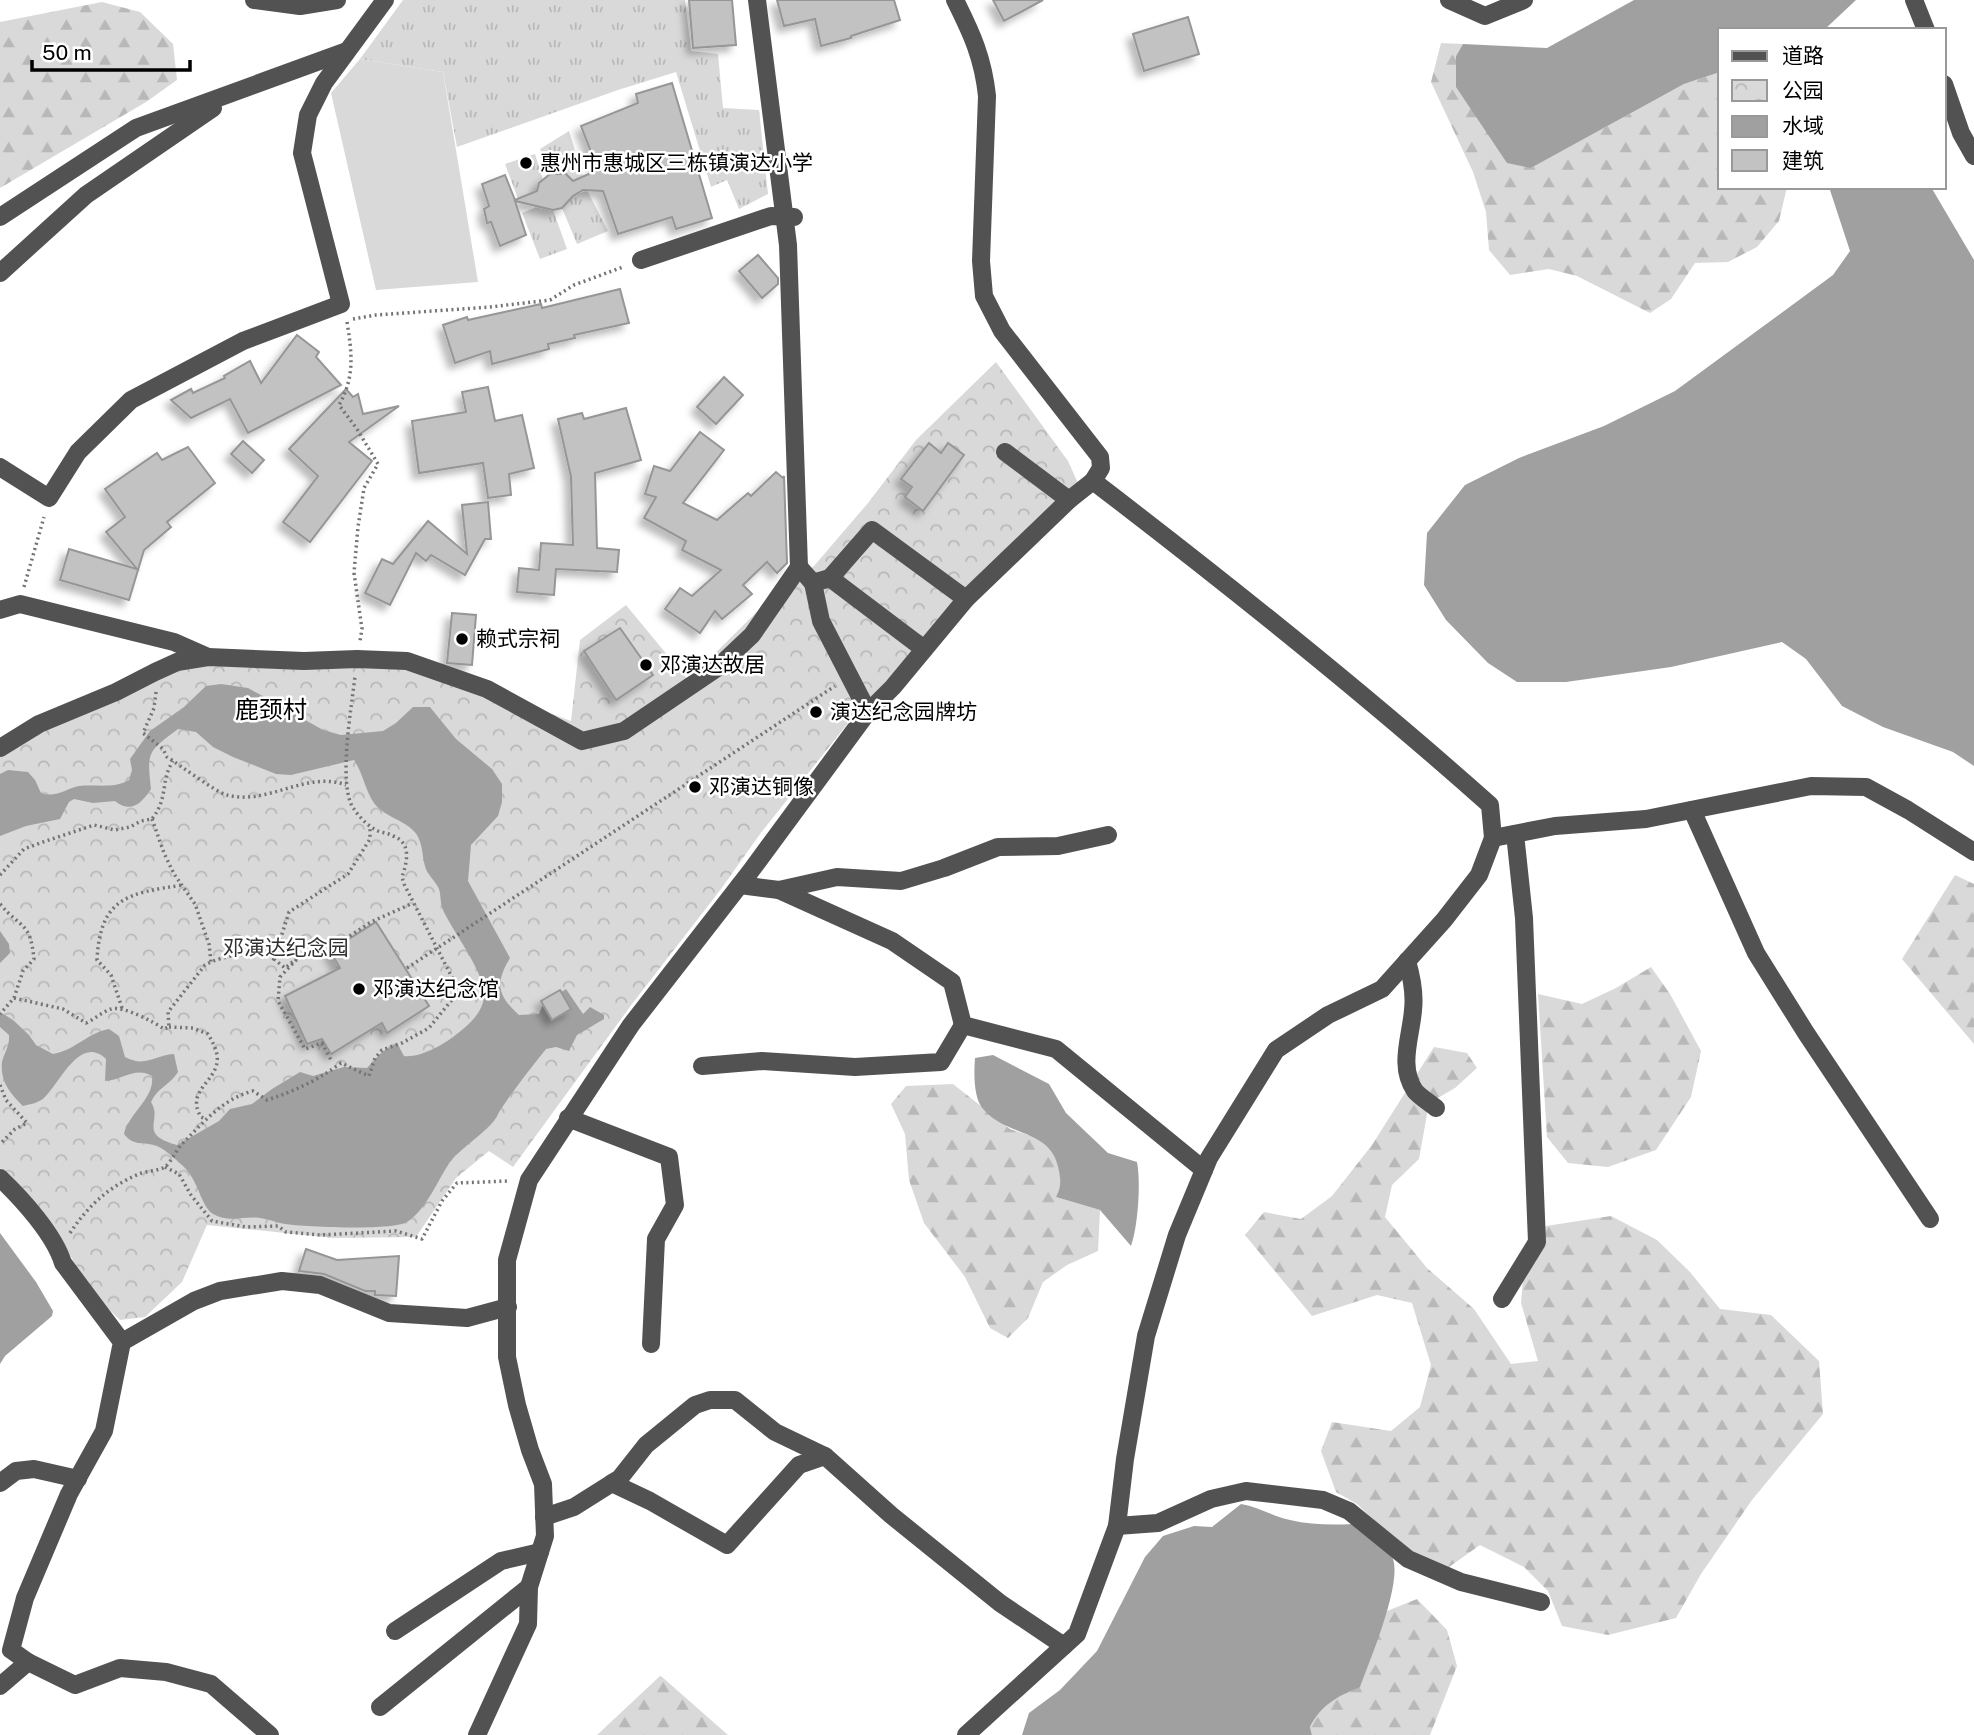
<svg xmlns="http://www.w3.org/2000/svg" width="1974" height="1735" viewBox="0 0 1974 1735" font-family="'Public Sans','Noto Sans SC',sans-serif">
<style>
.grass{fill:url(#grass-tufts)}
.forest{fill:url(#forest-firs)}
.park{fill:url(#park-crowns)}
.pitch{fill:#d9d9d9}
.water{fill:#a0a0a0}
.building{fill:#c2c2c2;stroke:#969696;stroke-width:2;filter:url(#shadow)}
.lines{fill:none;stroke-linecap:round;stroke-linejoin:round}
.path{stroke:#747474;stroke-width:3.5;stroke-dasharray:2 3.5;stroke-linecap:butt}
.minor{stroke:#525252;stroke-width:18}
.poi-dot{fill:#000;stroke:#fff;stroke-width:2.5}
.labels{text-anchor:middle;stroke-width:5;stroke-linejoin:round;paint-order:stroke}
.poi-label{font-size:21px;fill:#000;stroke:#fff;text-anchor:start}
.park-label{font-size:21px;fill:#303030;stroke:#fff}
.quarter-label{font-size:24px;fill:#000;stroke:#fff}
</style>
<defs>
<pattern id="grass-tufts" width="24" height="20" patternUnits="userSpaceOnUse" patternTransform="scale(1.75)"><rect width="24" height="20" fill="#d9d9d9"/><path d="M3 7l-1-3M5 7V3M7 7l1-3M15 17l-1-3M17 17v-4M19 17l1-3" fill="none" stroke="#b8b8b8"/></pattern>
<pattern id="forest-firs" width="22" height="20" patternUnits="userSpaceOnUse" patternTransform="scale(1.75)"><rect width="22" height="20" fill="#d9d9d9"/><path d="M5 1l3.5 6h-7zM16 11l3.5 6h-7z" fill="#b8b8b8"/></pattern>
<pattern id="park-crowns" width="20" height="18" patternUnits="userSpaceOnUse" patternTransform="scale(1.75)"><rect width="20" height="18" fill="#d9d9d9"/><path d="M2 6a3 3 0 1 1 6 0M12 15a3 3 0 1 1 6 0" fill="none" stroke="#b8b8b8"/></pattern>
<filter id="shadow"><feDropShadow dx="-6" dy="6" stdDeviation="3.5" flood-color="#0004"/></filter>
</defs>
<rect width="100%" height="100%" fill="#fff"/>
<g class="grass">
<path d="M403,0H685L691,51L718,54L723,108L759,110L768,194L739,209L727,180L711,187L676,72L618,90L457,147L443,72L360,59Z"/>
<path d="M569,131L583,176L572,180L565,174H550L540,149Z"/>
<path d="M535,154L543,180L537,191L518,199L505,164Z"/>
<path d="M587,190L608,231L577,244L562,208L573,196Z"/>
<path d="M542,205L553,210L567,249L540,259L522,213Z"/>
</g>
<g class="forest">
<path d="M102,2L140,12L173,44L177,80L146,102L0,188V22Z"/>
<path d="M1441,43L1463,44L1456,56L1531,168L1684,84L1720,72V187H1787L1779,221L1757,247L1728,262L1695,263L1671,299L1650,313L1577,276L1549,269L1510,275L1489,250L1486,212L1473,172L1431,82Z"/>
<path d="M1955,875L1974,884V1044L1902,959Z"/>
<path d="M1651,967L1670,994L1701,1051L1691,1097L1656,1150L1608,1167L1568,1163L1547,1137L1538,994L1582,1004L1616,988Z"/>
<path d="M1434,1047L1467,1053L1477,1068L1455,1088L1429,1103L1419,1159L1392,1185L1385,1217L1427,1268L1474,1309L1511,1364L1538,1361L1521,1303L1526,1243L1546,1226L1611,1216L1657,1240L1690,1272L1720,1309L1771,1315L1819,1361L1823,1414L1752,1500L1701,1574L1676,1618L1608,1635L1562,1626L1548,1591L1524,1567L1480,1545L1442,1572L1402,1547L1357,1504L1336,1492L1321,1451L1332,1422L1391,1431L1420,1407L1431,1365L1412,1303L1377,1295L1312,1316L1245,1235L1264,1212L1301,1219L1332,1196L1372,1145Z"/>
<path d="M953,1084L1010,1129L1043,1140L1057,1157L1062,1185L1056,1197L1100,1210L1098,1251L1067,1265L1043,1282L1028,1318L1008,1338L990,1328L965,1277L924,1223L909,1180L905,1134L891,1104L906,1086Z"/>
<path d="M1417,1599L1447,1630L1457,1666L1430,1735H1312L1310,1727C1321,1705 1338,1696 1360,1686L1387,1611Z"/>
<path d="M660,1676H661L728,1735H597Z"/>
</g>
<path class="park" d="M996,362L1068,461L1081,490L852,718L760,834L721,889L632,1004L513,1167L489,1151L456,1178L416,1237L333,1238L207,1225L182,1282L145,1317L120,1320L91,1292L70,1255L0,1168V757L27,739L188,664L407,661L571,721L580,640L626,605L688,680L779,590L814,566L868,503L916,440Z"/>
<path class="pitch" d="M360,59L443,72L478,282L376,290L331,93Z"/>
<g class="water">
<path d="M1634,0H1856L1824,30H1720V72L1684,84L1531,168L1507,163L1456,87V56L1463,44L1547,48Z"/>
<path d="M1829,187H1931L1974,260V766L1953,752L1883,727L1842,706L1806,659L1782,642L1671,667L1566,682H1517L1488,663L1446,620L1424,585L1427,533L1465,485L1519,458L1604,426L1675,391L1833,275L1850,251Z"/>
<path d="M221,684L248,688L323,730L341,735L383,731L396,723L413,707H430L456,739L492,769L502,784V802L498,816L471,845L468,881L510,958C495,983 497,995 519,1015L539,1014L543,1004L566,989L583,1014L590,1007L604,1015V1019L577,1035L569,1051L556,1047L546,1049C530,1069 515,1088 501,1109C498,1113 497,1118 493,1122C482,1135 458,1151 450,1162C437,1181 427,1209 407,1222C393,1231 305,1227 285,1224C277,1223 269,1219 260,1218C244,1216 228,1223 213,1214C200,1205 199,1180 182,1165C175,1159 166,1150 157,1146C143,1141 134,1147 124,1134C128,1114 155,1098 152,1076C136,1066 122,1080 105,1081L106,1059C80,1034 60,1083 44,1098C38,1103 31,1104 23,1106C11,1094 0,1082 2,1062C4,1053 10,1046 9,1035L0,1027V1012L13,1020L29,1035L36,1045L53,1054C78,1049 85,1034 109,1029L119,1036L125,1057C145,1068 155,1055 174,1054L178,1072C170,1085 157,1088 151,1102C163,1121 137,1134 177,1145L219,1121L230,1109L252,1104L272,1089L300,1072L313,1076L344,1067L367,1068L382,1052L397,1043L404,1056C419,1058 441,1046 453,1037C466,1027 483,1014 484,996C486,974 453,932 443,910C440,903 441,895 439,889C435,880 427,875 425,866C422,856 423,845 417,835C407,820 385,818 374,803C365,790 363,773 354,760L291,775L276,774L233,757L213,747L196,732L178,729C147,752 147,752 151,789C142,803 131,814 115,801L93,803L74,799L69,802L60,819L26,826L0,836V774L8,770L28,772L35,780L41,793C56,798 65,789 79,786C97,784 113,789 129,780L132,770L130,759L150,731L184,707L206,686Z"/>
<path d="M0,931L9,944L10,953L0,963Z"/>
<path d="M993,1055L1049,1084L1066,1113L1108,1153L1137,1162C1141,1182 1138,1226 1131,1246L1100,1210L1056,1197C1061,1187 1061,1182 1059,1171C1052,1128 1009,1138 984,1110C973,1099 974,1072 975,1058Z"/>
<path d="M0,1233L36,1282L53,1311L52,1316L5,1356L0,1364Z"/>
<path d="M1241,1504C1258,1507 1273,1516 1290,1520C1311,1525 1332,1525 1353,1524C1363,1532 1384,1545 1391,1555C1406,1576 1369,1662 1360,1687C1338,1696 1321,1705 1310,1727L1312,1735H1022L1029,1713L1060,1690L1097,1651L1145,1557L1163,1536L1194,1526L1212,1527Z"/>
</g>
<g class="building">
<path d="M689,0H732L736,45L693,48Z"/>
<path d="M777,0H894L900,20L851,36V38L821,46L815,19L784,26Z"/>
<path d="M993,0H1043L1004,21Z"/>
<path d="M1188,17L1199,54L1144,71L1133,34Z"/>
<path d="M672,83L712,218L676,229L672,217L618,234L603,191L583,190L573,196L562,208L553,210L515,201L526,235L500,246L491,222L487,223L484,209L489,206L482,184L505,175L515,200L537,191L539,183L550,174H566L573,181L598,170L581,126L638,103L636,94Z"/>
<path d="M758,255L778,278V284L762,298L739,271Z"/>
<path d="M620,289L629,323L574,335L575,338L548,344L549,349L492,364L490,351L455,363L443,325L467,317L468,320L541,304L542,308Z"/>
<path d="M297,335L319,352L316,357L341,385L248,433L230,399L191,418L171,400L191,389L193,393L225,378L224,376L250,361L261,383Z"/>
<path d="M724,377L743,395L716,424L697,407Z"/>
<path d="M488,387L495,421L522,415L534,468L509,474L511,495L488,498L483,463L419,473L412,421L466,412L462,392Z"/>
<path d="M346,389L353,397L358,394L363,414L399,406L349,442L372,461L310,542L283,522L318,476L289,449Z"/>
<path d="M626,408L641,460L595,473L597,548L619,550L617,572L556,569L554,595L517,592L519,568L539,570L541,543L573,545L571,477L558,419L582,413L584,419Z"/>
<path d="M700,432L724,450L683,503L717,520L748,493L751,496L776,472L783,478L784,476L787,563L777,573L767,562L743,585L752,594L722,619L715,611L700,633L665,609L680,588L692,596L721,570L682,550L686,541L644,518L656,497L645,494L654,466L670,471Z"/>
<path d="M243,441L264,460L252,473L231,454Z"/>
<path d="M929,443L941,453L948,443L964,455L923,511L905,497L912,487L901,479Z"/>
<path d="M188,447L215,483L167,522L171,527L144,550L129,600L60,580L69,549L137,569L106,532L125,517L105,489L157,453L162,460Z"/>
<path d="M488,502L491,539H485L465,575L431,555L426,561L416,553L390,605L365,593L382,559L393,564L428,521L467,554L462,505Z"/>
<path d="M452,613L476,615L472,665L447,663Z"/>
<path d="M620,628L653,675L616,700L584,651Z"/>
<path d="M376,922L429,1006L387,1033L382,1023L331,1054L322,1039L307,1044L285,996L340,968L330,951Z"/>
<path d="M560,990L571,1009L552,1020L541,1001Z"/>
<path d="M306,1249L337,1260L399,1256L396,1296L375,1295V1291H365L324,1274L299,1271Z"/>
</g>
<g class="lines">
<g class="path">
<path d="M353,319L376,315L490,307L550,300L574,285L623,267"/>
<path d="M347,322C352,353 355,377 339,405L357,429L378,464L364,488L358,527L354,573L362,629L360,641"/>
<path d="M24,587L44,517"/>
<path d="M156,692L154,708L143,733L163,749L167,757C180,765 217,793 227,795C267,806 307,770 346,785"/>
<path d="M152,819L164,853L174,874L195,904L209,944L211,962"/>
<path d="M0,875L24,849L43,842L94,825L115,830L130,827L141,821L152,819C169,797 160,781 173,761"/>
<path d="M0,904C22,930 30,921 34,959L23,971L14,998L0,1014"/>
<path d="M300,956L324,953L371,922L413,903"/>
<path d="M274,959L285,968L300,956L280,977L278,1001L305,1049L322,1043L331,1060"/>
<path d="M407,968L835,686"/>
<path d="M14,998L63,1009L86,1023C95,1019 102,1012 111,1009C122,1005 154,1022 164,1029L169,1027L168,1012L205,965C221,956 259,948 274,959L289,912L348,874L370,839V826"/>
<path d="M122,1008L111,975L97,960C100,897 129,893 183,885"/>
<path d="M169,1027L193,1028L208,1034C212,1041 216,1048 217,1055C221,1081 184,1089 201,1117L206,1119"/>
<path d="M0,1085L6,1100L27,1123L15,1129L0,1144"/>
<path d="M165,1167L179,1174L191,1195L212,1221L246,1227L278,1226L286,1232L321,1235L396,1231L422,1239L442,1201L457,1183L509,1181"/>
<path d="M70,1233C88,1206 108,1187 139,1174C146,1171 158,1171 165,1167C171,1162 176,1151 181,1145C203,1123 222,1099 253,1091L267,1100C295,1091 318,1080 341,1063L369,1076L375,1058L382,1050L402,1043L429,1028L459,991L404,884L402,877C407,862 412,843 393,836C388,833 383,833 378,831C369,827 359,817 354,809C337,787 352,705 355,676"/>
</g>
<g class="minor">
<path d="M254,0L300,6L337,0"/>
<path d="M1449,0L1485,16L1524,0"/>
<path d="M1914,0L1926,30"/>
<path d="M1944,84L1961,133L1974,156"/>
<path d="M0,217L136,128L347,51"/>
<path d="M641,260L771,216L794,217"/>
<path d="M0,273L86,195L213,108"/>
<path d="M1005,452L1069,500"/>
<path d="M0,467L49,498L78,452L131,400L243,341L341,304L302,153L308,115L324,83L385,0"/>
<path d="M799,567L813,583L830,578L924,649"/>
<path d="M830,578L872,530L966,599"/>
<path d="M813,583L821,621L868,712"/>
<path d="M0,610L20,604L174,642L208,657"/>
<path d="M0,748L39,724L116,692L155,672L177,662L208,657L304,661L357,659L407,661L487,689L582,741L624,731L717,668L752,635L799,567L788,245L757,0"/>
<path d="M1692,810L1756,953L1806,1033L1930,1219"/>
<path d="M1493,838L1555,826L1646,819L1811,786L1866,787L1908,810L1974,852"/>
<path d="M740,885L779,890L837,877L901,881L944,868L998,847L1058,846L1108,835"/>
<path d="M779,890L892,941L952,982L963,1025L1056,1049L1204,1170"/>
<path d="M1407,961C1412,978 1415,993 1413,1010C1411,1037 1398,1066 1415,1091C1420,1097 1430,1103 1436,1108"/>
<path d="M702,1066L762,1061L855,1067L941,1062L963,1025"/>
<path d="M568,1118L669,1157L675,1205L656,1239L651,1344"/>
<path d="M0,1178C22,1199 54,1234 63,1263L122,1342L104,1431L69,1494L25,1598L11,1650L28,1662L0,1686"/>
<path d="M1502,1299L1537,1242L1524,918L1515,834"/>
<path d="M122,1342L194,1301L220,1291L282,1281L320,1285L389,1313L467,1318L508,1307"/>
<path d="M0,1483L16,1471L34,1469L78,1479"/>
<path d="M612,1483L650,1501L727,1545L799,1465L825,1456"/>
<path d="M544,1517L574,1507L620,1478L646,1445L695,1405L710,1400H735L775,1432L825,1456L891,1515L1000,1603L1064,1646"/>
<path d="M1117,1526L1158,1523L1211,1499L1246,1491L1323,1500L1349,1511L1408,1559L1461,1582L1541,1602"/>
<path d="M395,1631L501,1561L540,1552"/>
<path d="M28,1662L75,1685L120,1668L166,1672L211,1684L270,1735"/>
<path d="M380,1707L529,1587"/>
<path d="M477,1735L528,1624L529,1587L545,1536L543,1484L530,1450L517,1405L507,1357V1260L529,1180L631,1025L750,872L868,712L893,687L966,599L1069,500L1093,481L1101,468L1100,457L1002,331L984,296L981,261L987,96C983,58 972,34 955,0"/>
<path d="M966,1735L1077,1634L1117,1526L1125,1459L1146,1336L1177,1235L1209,1158L1276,1050L1328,1015L1382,989L1444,920L1479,875L1493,838L1490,805C1362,691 1229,585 1093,481"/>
</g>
</g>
<g class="poi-dot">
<circle cx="526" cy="163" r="7"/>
<circle cx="462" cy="639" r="7"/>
<circle cx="646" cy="665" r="7"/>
<circle cx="816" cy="712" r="7"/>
<circle cx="695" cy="787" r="7"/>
<circle cx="359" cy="989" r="7"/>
</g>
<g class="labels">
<g class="poi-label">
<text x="540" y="170">惠州市惠城区三栋镇演达小学</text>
<text x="476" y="646">赖式宗祠</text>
<text x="660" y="672">邓演达故居</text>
<text x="830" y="719">演达纪念园牌坊</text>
<text x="709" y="794">邓演达铜像</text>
<text x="373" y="996">邓演达纪念馆</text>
</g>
<g class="park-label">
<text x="286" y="955">邓演达纪念园</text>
</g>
<g class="quarter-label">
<text x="271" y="718">鹿颈村</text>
</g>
</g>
<rect x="1718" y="28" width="228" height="161" fill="#ffffff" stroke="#999999" stroke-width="2"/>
<rect x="1732" y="51" width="35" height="10" fill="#525252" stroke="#999999" stroke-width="2"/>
<text x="1782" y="63" font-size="21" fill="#000000">道路</text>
<rect x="1732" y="80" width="35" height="21" fill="url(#park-crowns)" stroke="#999999" stroke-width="2"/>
<text x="1782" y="98" font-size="21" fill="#000000">公园</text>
<rect x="1732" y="116" width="35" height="21" fill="#a0a0a0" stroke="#999999" stroke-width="2"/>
<text x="1782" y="133" font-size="21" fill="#000000">水域</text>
<rect x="1732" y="150" width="35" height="21" fill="#c2c2c2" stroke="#999999" stroke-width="2"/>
<text x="1782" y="168" font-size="21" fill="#000000">建筑</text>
<path d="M32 60v10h158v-10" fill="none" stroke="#000000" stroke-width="3.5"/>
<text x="42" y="60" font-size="21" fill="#000000" stroke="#ffffff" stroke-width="5" paint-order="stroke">50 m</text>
</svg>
